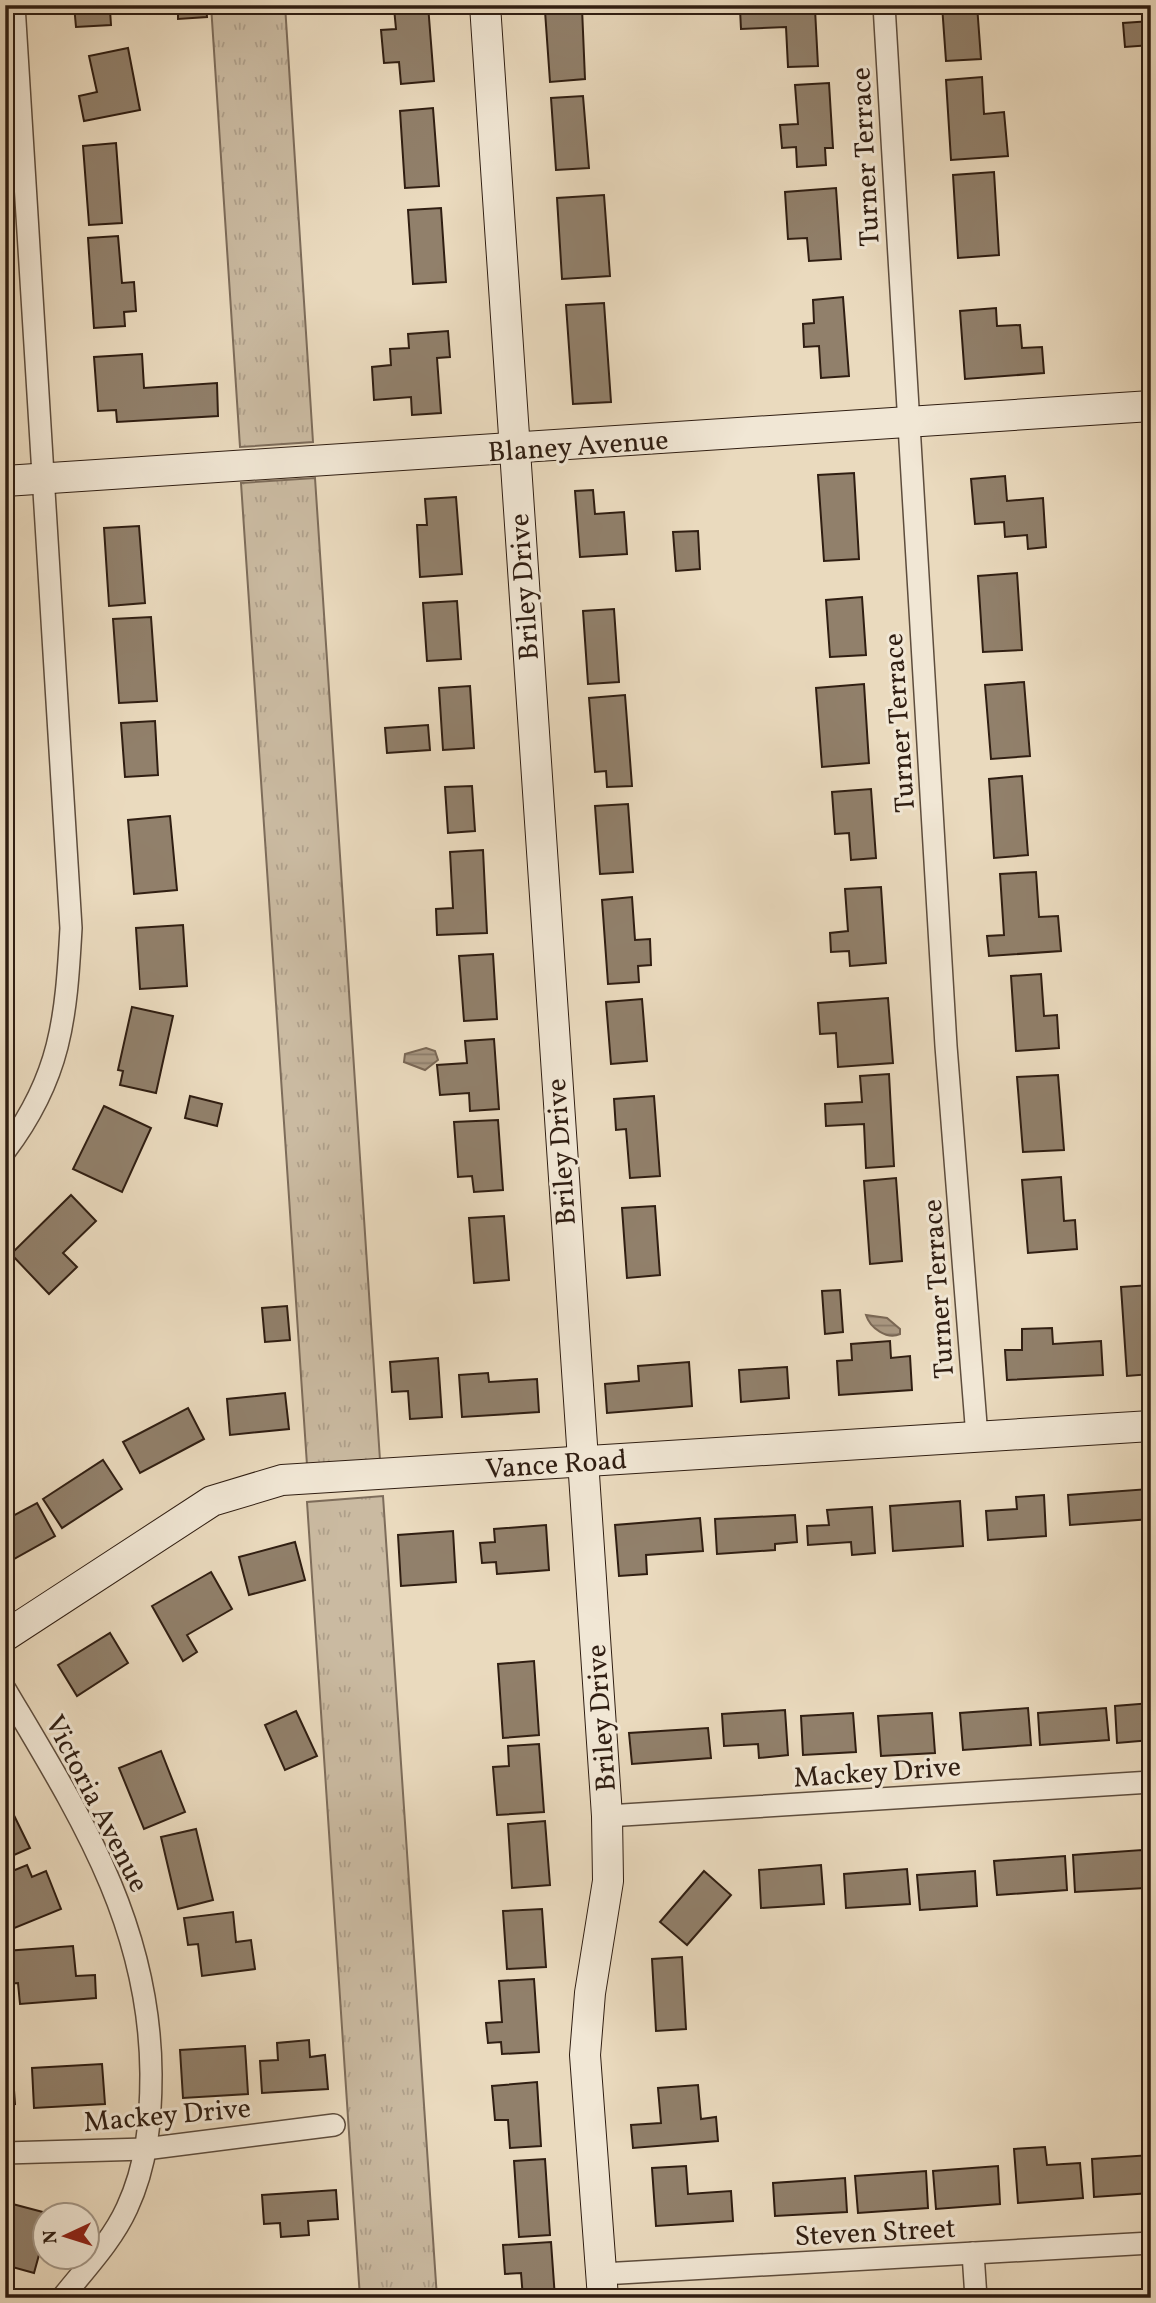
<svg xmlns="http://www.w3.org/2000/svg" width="1156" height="2303" viewBox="0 0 1156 2303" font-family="Vollkorn,serif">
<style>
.grass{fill:url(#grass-tufts);stroke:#7d6c5a;stroke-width:2}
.water{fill:url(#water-rules);stroke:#7a6856;stroke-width:2}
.building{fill:#91806b;stroke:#301e12;stroke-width:2}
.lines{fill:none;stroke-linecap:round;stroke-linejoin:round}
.street-casing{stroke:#5e4d3d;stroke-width:24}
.secondary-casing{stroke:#301e12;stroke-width:32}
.street{stroke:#f1e7d5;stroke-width:21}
.secondary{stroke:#f1e7d5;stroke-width:30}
.labels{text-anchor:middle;stroke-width:6;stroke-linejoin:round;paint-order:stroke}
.street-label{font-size:28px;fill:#301e12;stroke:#f1e7d5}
</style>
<defs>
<pattern id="grass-tufts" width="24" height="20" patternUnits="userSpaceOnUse" patternTransform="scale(1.75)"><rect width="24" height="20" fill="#cabaa1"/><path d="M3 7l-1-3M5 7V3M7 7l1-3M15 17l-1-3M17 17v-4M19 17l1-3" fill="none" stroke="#ae9f8a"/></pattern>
<pattern id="water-rules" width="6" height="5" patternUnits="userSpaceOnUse" patternTransform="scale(1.75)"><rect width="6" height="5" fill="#ab9a84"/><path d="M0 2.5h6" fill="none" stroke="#8c7d6b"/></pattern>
</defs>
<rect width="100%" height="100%" fill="#eadabe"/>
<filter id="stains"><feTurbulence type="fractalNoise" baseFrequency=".00286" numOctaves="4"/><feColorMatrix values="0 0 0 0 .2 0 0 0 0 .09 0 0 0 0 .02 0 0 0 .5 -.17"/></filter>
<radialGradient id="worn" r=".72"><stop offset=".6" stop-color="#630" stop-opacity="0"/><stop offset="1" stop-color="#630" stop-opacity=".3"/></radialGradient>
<g class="grass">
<path d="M211,5H285L313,442L240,447Z"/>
<path d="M315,478L380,1460L307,1465L241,483Z"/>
<path d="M383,1496L437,2298H360L307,1502Z"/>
</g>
<g class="water">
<path d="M426,1048L435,1051L438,1060L425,1070L404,1062L405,1054Z"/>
<path d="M866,1315L887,1318L900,1329V1334C887,1340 870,1328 866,1315Z"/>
</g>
<g class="building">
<path d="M74,5H120V9L110,10L111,25L76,27Z"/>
<path d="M178,5H206L207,17L178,19Z"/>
<path d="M428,5L434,81L401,84L399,62L384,63L381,30L396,29L394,8Z"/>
<path d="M826,5V8L815,9L818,66L788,67L786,27L741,29L740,9Z"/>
<path d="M942,5H977L981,59L946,61Z"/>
<path d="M582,8L585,79L550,82L545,11Z"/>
<path d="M1151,21V45L1125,47L1123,23Z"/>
<path d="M128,48L140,110L84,121L79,96L97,92L89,56Z"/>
<path d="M982,77L984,114L1004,112L1008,156L951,160L946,80Z"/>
<path d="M829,83L833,148H825L826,165L797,167L796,147L782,148L780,125L798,124L795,85Z"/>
<path d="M583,96L589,168L556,170L551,98Z"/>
<path d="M433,108L439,186L405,188L400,111Z"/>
<path d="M116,143L122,223L89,225L83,146Z"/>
<path d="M994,172L999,255L958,258L953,175Z"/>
<path d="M836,188L841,259L809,261L807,238L788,239L785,192Z"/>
<path d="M604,195L610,276L562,279L557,198Z"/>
<path d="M441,208L446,282L413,284L408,210Z"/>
<path d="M118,236L122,283L134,282L136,311L124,312L125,326L94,328L88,238Z"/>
<path d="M843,297L849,376L821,378L819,346L804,347L803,324L814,323L813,300Z"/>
<path d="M604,303L611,402L573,404L566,305Z"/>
<path d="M996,308L997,326L1020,325L1022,348L1042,347L1044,373L965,379L960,311Z"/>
<path d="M448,331L450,357L437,358L441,413L412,415L411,397L374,400L372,367L391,365L390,349L409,348L408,334Z"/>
<path d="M142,354L144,388L217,383L218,416L117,422L116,410L98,411L94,357Z"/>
<path d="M854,473L859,559L824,561L818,475Z"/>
<path d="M1005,476L1007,501L1043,498L1046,547L1028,549L1027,535L1005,537L1004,522L975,524L971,479Z"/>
<path d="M593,490L595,514L624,512L627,554L580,557L575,491Z"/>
<path d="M456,497L462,574L420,577L417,525H427L425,499Z"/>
<path d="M139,526L145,603L109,606L104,528Z"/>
<path d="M698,531L700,569L676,571L673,532Z"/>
<path d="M1017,573L1022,650L983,652L978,576Z"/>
<path d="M862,597L866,655L830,657L826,600Z"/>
<path d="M457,601L461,659L427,661L423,603Z"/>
<path d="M614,609L619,682L588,684L583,611Z"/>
<path d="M151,617L157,701L119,703L113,619Z"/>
<path d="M1024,682L1030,756L991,759L985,685Z"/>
<path d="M864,684L869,763L822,767L816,688Z"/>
<path d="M470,686L474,748L443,750L439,688Z"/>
<path d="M625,695L632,786L607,787L606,771L595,772L589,698Z"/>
<path d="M155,721L158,775L125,777L121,723Z"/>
<path d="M428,725L430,750L387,753L385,728Z"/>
<path d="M1022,776L1028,855L994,858L989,779Z"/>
<path d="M472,786L475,831L448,833L445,787Z"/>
<path d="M5,788L9,839L5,840Z"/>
<path d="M871,789L876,858L851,860L849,833L835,834L832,792Z"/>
<path d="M628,804L633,872L600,874L595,806Z"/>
<path d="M170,816L177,890L134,894L128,820Z"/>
<path d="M483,850L487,933L437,935L436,909L453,908L450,852Z"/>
<path d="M1036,872L1039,917L1058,916L1061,951L989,956L987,936L1004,935L1000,874Z"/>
<path d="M5,876H12L14,948H5Z"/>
<path d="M881,887L886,963L850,966L849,951L831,952L830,933L848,931L845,889Z"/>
<path d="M632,897L635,940L650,939L651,965L638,966L639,982L608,984L602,900Z"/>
<path d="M183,925L187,986L140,989L136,928Z"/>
<path d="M493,954L497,1019L464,1021L459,956Z"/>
<path d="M1041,974L1044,1016L1057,1015L1059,1048L1016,1051L1011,976Z"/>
<path d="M888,998L893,1063L838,1067L836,1033L820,1034L818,1003Z"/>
<path d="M642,999L647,1061L611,1064L606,1002Z"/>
<path d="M132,1007L173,1016L156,1093L120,1085L123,1071L118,1070Z"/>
<path d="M494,1039L499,1109L470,1111L469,1093L440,1095L437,1065L467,1063L465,1041Z"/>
<path d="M889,1074L894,1166L866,1168L864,1124L826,1126L825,1104L862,1102L860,1076Z"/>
<path d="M1058,1075L1064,1150L1023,1152L1017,1077Z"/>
<path d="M190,1096L222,1104L217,1126L185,1118Z"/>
<path d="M654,1096L660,1176L630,1178L626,1129L616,1130L614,1099Z"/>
<path d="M104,1106L151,1128L122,1192L73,1169Z"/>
<path d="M498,1120L503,1190L474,1192L472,1176L458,1177L454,1122Z"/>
<path d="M1061,1177L1064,1221L1075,1220L1077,1249L1028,1253L1022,1180Z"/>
<path d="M896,1178L902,1261L870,1264L864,1181Z"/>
<path d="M71,1195L96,1221L63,1253L77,1267L49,1294L11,1254Z"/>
<path d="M655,1206L660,1275L627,1278L622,1208Z"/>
<path d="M504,1216L509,1280L474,1283L469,1218Z"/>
<path d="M1151,1285V1374L1127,1376L1121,1287Z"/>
<path d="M840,1290L843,1332L825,1334L822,1291Z"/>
<path d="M287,1306L290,1340L265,1342L262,1308Z"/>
<path d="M1052,1328L1053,1344L1101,1341L1103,1375L1007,1380L1005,1350H1022V1329Z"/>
<path d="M890,1341L891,1358L910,1356L912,1390L839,1395L837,1361L852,1360L851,1344Z"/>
<path d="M438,1358L442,1417L410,1419L408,1391L392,1392L390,1362Z"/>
<path d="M689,1362L692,1406L607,1413L605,1384L639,1381L638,1366Z"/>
<path d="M787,1367L789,1398L741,1402L739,1370Z"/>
<path d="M488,1373L489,1382L537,1379L539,1412L462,1417L459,1375Z"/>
<path d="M285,1393L289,1429L230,1435L227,1399Z"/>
<path d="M188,1408L204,1439L140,1473L123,1442Z"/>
<path d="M103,1460L122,1489L62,1528L43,1499Z"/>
<path d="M1149,1489L1151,1519L1070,1525L1068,1495Z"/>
<path d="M1044,1495L1046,1536L988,1540L986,1511L1017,1509L1016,1497Z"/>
<path d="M960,1501L963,1546L893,1551L890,1506Z"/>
<path d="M37,1503L55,1536L5,1564V1520Z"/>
<path d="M872,1507L875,1553L852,1555L851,1542L808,1545L807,1526L829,1525L827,1510Z"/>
<path d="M795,1515L797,1542L775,1544V1550L717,1554L715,1519Z"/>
<path d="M700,1518L703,1551L646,1555L647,1574L619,1576L615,1525Z"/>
<path d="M546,1525L549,1570L497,1574L496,1562L482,1563L480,1543L495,1542L494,1529Z"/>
<path d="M453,1531L456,1582L401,1586L398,1535Z"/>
<path d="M295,1542L305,1580L249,1595L239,1557Z"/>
<path d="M211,1572L232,1609L187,1635L197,1652L183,1661L152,1606Z"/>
<path d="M110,1633L128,1663L77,1696L58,1665Z"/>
<path d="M534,1661L539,1735L503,1738L498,1664Z"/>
<path d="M1151,1703V1740L1117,1743L1115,1706Z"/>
<path d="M1028,1708L1031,1745L963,1750L960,1713Z"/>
<path d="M1106,1708L1109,1740L1040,1745L1038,1713Z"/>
<path d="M785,1710L788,1755L759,1758L758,1744L724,1746L722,1714Z"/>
<path d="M296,1711L317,1756L285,1770L265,1725Z"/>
<path d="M853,1713L856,1752L803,1755L801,1716Z"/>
<path d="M932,1713L935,1753L881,1756L878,1716Z"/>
<path d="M708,1728L711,1758L632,1764L629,1733Z"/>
<path d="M539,1744L544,1812L497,1815L493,1767L509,1766L508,1746Z"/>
<path d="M161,1751L185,1812L144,1829L119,1768Z"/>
<path d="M5,1797L30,1848L5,1859Z"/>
<path d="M545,1821L550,1885L512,1888L508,1824Z"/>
<path d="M196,1829L213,1900L178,1909L161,1837Z"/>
<path d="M1142,1850L1145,1888L1075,1892L1073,1855Z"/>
<path d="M1065,1856L1067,1890L997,1895L994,1861Z"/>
<path d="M27,1865L32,1877L46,1871L61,1909L12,1929L5,1912V1874Z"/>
<path d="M821,1865L824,1904L761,1908L759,1870Z"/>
<path d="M907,1869L910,1904L846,1908L844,1874Z"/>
<path d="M704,1871L731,1895L687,1945L660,1922Z"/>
<path d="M975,1871L977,1906L920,1910L917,1875Z"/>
<path d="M542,1909L546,1967L507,1969L503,1911Z"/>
<path d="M233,1912L236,1942L251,1940L255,1969L202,1976L198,1944L188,1945L184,1918Z"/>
<path d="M73,1946L76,1976L95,1975L96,1998L20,2004L18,1983L5,1984V1951Z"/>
<path d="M682,1957L686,2029L656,2031L652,1959Z"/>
<path d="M534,1979L539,2052L502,2054L501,2042L488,2043L486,2023L502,2022L499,1981Z"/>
<path d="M309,2040L310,2057L325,2055L328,2089L262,2093L260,2061L278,2060L277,2043Z"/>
<path d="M245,2046L248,2094L183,2098L180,2050Z"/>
<path d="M5,2062H12L15,2104L5,2105Z"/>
<path d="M102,2064L105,2104L34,2108L32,2068Z"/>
<path d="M537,2082L541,2146L510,2148L508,2120H495L492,2086Z"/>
<path d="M698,2085L701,2119L716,2117L718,2141L633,2148L631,2125L661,2123L658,2088Z"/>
<path d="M1045,2147L1047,2165L1080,2163L1083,2198L1018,2203L1014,2149Z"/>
<path d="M1151,2155V2193L1094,2197L1092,2159Z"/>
<path d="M545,2159L550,2235L519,2237L514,2161Z"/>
<path d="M686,2166L688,2194L731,2191L733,2221L656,2226L652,2168Z"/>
<path d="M998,2166L1000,2204L936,2209L933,2171Z"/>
<path d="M926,2171L928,2208L858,2213L855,2176Z"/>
<path d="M845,2178L847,2212L775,2216L773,2183Z"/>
<path d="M336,2190L338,2219L308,2221L309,2235L281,2237L280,2223L264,2224L262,2195Z"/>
<path d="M5,2202L58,2216H46V2245L42,2244L34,2273L5,2265Z"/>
<path d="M551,2242L555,2298H523L521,2273L505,2274L503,2245Z"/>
<path d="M1151,2293V2298H1109L1108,2296Z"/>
<path d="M1086,2294V2298H1032Z"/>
</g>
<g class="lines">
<g class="street-casing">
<g id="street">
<path d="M884,5L946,1046L977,1437"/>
<path d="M5,1151C61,1077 66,1019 71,928L14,5"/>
<path d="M5,1689C79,1814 150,1923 151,2074C151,2120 147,2165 127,2208C112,2241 85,2269 62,2298"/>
<path d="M607,1816L1151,1782"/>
<path d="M5,2153L145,2149L334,2125"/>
<path d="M973,2253L976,2298"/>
<path d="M602,2274L1151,2243"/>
</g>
</g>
<g class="secondary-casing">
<g id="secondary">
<path d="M485,5L607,1816L608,1881L590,1993L585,2055L603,2298"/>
<path d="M5,481L1151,406"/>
<path d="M5,1636L212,1501L282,1480L1151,1426"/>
</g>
</g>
<use href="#street" class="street"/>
<use href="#secondary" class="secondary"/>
</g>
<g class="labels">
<g class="street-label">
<text transform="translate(864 157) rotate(-93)" y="10">Turner Terrace</text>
<text transform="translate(578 445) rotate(-4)" y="10">Blaney Avenue</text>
<text transform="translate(523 587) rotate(-94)" y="10">Briley Drive</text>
<text transform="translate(898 723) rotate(-94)" y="10">Turner Terrace</text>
<text transform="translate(560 1152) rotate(-94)" y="10">Briley Drive</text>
<text transform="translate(937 1289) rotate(-94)" y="10">Turner Terrace</text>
<text transform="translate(556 1463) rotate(-4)" y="10">Vance Road</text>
<text transform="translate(600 1718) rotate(-94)" y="10">Briley Drive</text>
<text transform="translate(877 1771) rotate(-4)" y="10">Mackey Drive</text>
<text transform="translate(98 1803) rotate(63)" y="10">Victoria Avenue</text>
<text transform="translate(167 2114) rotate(-5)" y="10">Mackey Drive</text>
<text transform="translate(875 2231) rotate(-3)" y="10">Steven Street</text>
</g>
</g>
<rect width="1156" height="2303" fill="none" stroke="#eadabe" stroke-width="28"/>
<rect x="7" y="7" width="1142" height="2289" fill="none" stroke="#301e12" stroke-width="3.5"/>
<rect x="14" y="14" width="1128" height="2275" fill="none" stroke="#301e12" stroke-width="2"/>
<g transform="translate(66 2236) rotate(266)"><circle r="33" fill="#f1e7d5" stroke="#a49787" stroke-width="2"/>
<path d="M0-5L12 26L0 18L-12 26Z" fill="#8f2418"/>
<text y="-10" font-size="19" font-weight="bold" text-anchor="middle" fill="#301e12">N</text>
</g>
<rect width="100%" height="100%" filter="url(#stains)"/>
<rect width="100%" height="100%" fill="url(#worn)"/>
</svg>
